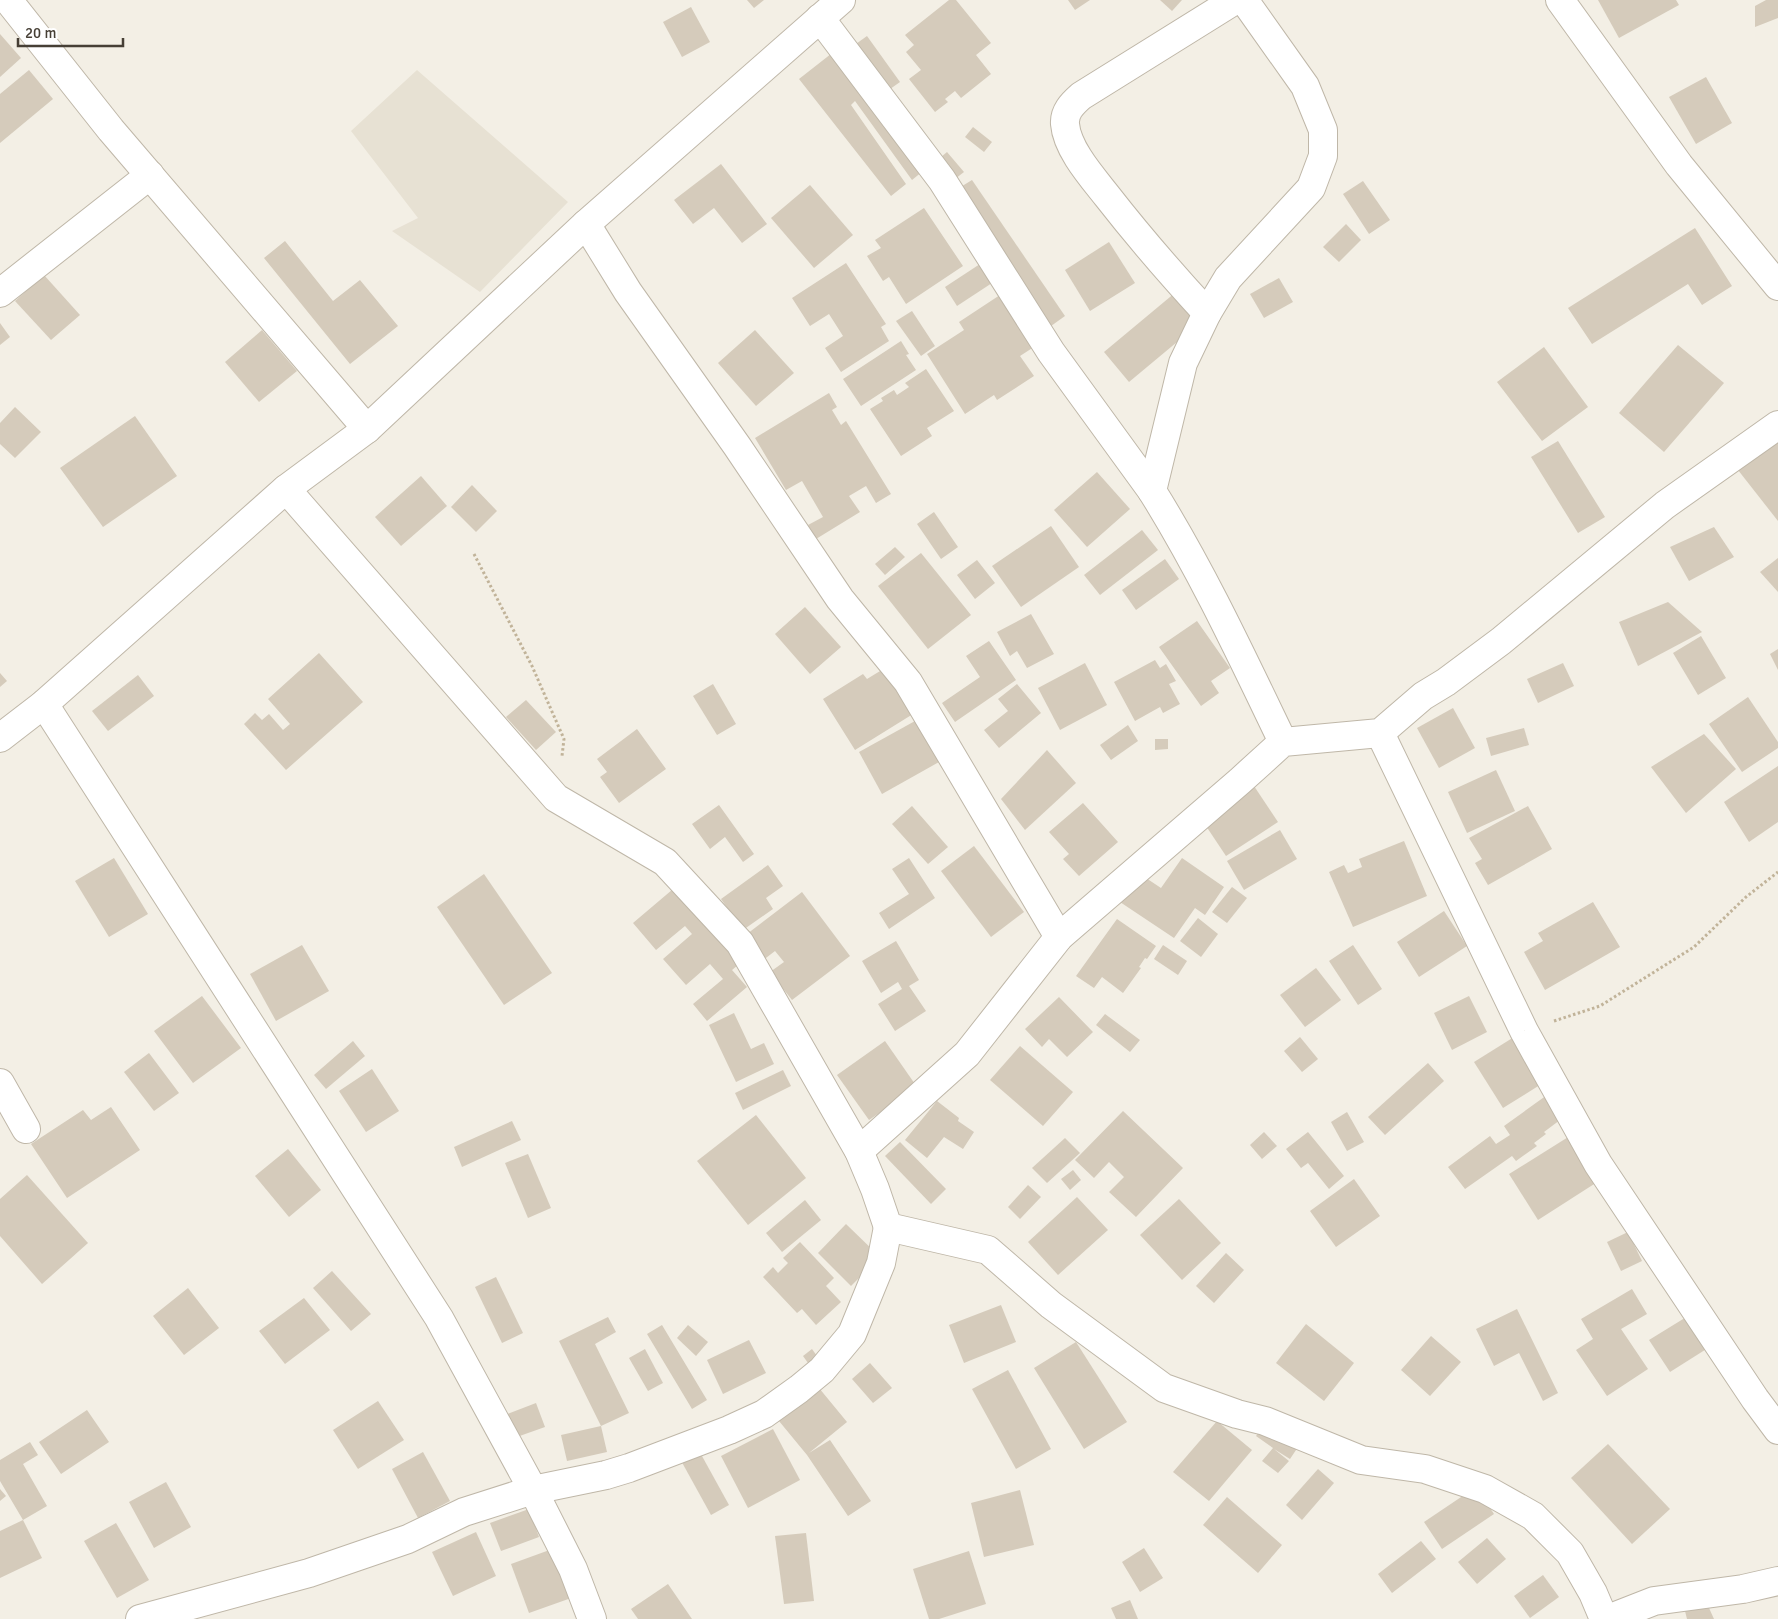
<svg xmlns="http://www.w3.org/2000/svg" width="1778" height="1619" viewBox="0 0 1778 1619" font-family="Signika,sans-serif">
<style>
.residential{fill:#e7e1d3}
.building{fill:#d5cbbb}
.lines{fill:none;stroke-linecap:round;stroke-linejoin:round}
.street-casing{stroke:#bfb7a8;stroke-width:30}
.path{stroke:#c1b399;stroke-width:3;stroke-dasharray:2.5 2.5;stroke-linecap:butt}
.street{stroke:#fff;stroke-width:28}
</style>
<rect width="100%" height="100%" fill="#f3efe5"/>
<path class="residential" d="M417,70L568,202L480,292L392,231L418,218L351,131Z"/>
<g class="building">
<path d="M747,0H764L754,8Z"/>
<path d="M949,0H956L991,43L976,55L991,74L961,98L955,91L945,99L948,102L935,112L909,79L921,70L906,52L914,45L905,35Z"/>
<path d="M1068,0H1090L1075,10Z"/>
<path d="M1160,0H1182L1172,11Z"/>
<path d="M1598,0H1676L1679,5L1619,38Z"/>
<path d="M1766,0H1778V18L1755,27V6Z"/>
<path d="M691,7L710,42L682,57L663,22Z"/>
<path d="M0,34L21,58L0,77Z"/>
<path d="M867,36L900,82L883,94L849,49Z"/>
<path d="M836,50L928,167L912,180L855,101L851,105L906,184L891,196L799,79Z"/>
<path d="M29,70L53,99L0,143V94Z"/>
<path d="M1706,77L1732,123L1696,144L1669,97Z"/>
<path d="M973,127L992,142L984,152L965,137Z"/>
<path d="M947,152L964,172L951,182L934,163Z"/>
<path d="M721,164L767,224L742,243L714,208L693,224L674,200Z"/>
<path d="M972,180L1065,316L1051,326L959,188Z"/>
<path d="M1363,181L1390,220L1369,234L1343,194Z"/>
<path d="M810,185L853,235L814,268L771,218Z"/>
<path d="M924,208L963,266L906,304L889,277L883,281L867,256L881,248L875,240Z"/>
<path d="M1346,224L1361,240L1339,262L1323,247Z"/>
<path d="M1695,228L1732,286L1702,305L1688,284L1592,344L1568,308Z"/>
<path d="M285,241L333,301L360,280L398,326L350,364L264,258Z"/>
<path d="M1109,242L1135,283L1090,311L1065,270Z"/>
<path d="M846,263L886,324L881,327L889,341L841,372L825,348L843,336L829,314L810,326L792,298Z"/>
<path d="M980,264L992,283L957,306L945,287Z"/>
<path d="M44,275L80,315L51,340L15,301Z"/>
<path d="M1279,278L1293,302L1264,318L1250,294Z"/>
<path d="M1176,292L1201,322L1129,382L1104,352Z"/>
<path d="M1003,293L1037,345L1020,356L1034,376L997,400L994,395L965,414L927,354L964,330L959,322Z"/>
<path d="M912,311L935,346L921,356L896,321Z"/>
<path d="M0,323L10,337L0,345Z"/>
<path d="M262,330L297,371L259,402L225,362Z"/>
<path d="M755,330L794,373L756,406L718,363Z"/>
<path d="M901,341L909,354L906,355L916,370L861,406L843,379Z"/>
<path d="M1678,345L1724,383L1664,452L1619,413Z"/>
<path d="M1544,347L1588,407L1542,441L1497,382Z"/>
<path d="M926,369L954,411L927,428L932,436L901,456L870,409L883,401L881,398L894,390L897,395L909,387L905,383Z"/>
<path d="M829,393L837,407L832,410L841,425L846,421L891,494L876,503L866,486L849,496L860,512L816,539L808,525L823,517L802,481L786,490L755,438Z"/>
<path d="M15,407L41,432L15,458L0,444V423Z"/>
<path d="M135,416L177,476L103,527L60,468Z"/>
<path d="M1778,439V521L1738,470Z"/>
<path d="M1558,441L1605,517L1578,533L1531,457Z"/>
<path d="M1097,472L1130,509L1087,547L1054,510Z"/>
<path d="M421,476L447,506L401,546L375,517Z"/>
<path d="M472,485L497,511L476,532L451,507Z"/>
<path d="M934,512L958,547L941,559L917,524Z"/>
<path d="M1051,526L1079,567L1021,607L992,566Z"/>
<path d="M1714,527L1734,557L1689,581L1670,547Z"/>
<path d="M1142,530L1158,550L1100,595L1084,575Z"/>
<path d="M895,547L905,557L885,575L875,564Z"/>
<path d="M921,553L971,615L928,649L878,586Z"/>
<path d="M1778,558V592L1760,572Z"/>
<path d="M1165,559L1179,579L1136,610L1122,590Z"/>
<path d="M977,560L995,583L975,599L957,575Z"/>
<path d="M1668,602L1702,632L1638,666L1619,622Z"/>
<path d="M805,607L841,647L810,674L775,634Z"/>
<path d="M1031,614L1054,654L1027,668L1017,651L1010,656L997,632Z"/>
<path d="M1197,621L1230,668L1211,681L1219,693L1201,706L1159,647Z"/>
<path d="M1701,636L1726,678L1698,695L1673,653Z"/>
<path d="M989,641L1016,680L955,722L942,703L980,677L966,656Z"/>
<path d="M1778,649V670L1770,654Z"/>
<path d="M319,653L363,702L286,770L244,724L255,713L262,720L269,714L283,730L290,724L268,699Z"/>
<path d="M1155,660L1160,668L1166,664L1176,681L1169,684L1180,704L1163,713L1160,707L1135,721L1114,682Z"/>
<path d="M1085,663L1107,705L1060,730L1038,688Z"/>
<path d="M1563,663L1574,686L1538,703L1527,679Z"/>
<path d="M885,668L913,714L855,750L823,699L863,674L867,679Z"/>
<path d="M0,673L7,681L0,687Z"/>
<path d="M138,675L154,696L108,731L92,711Z"/>
<path d="M713,684L736,724L717,735L693,696Z"/>
<path d="M1017,684L1041,713L999,748L984,730L1008,711L998,699Z"/>
<path d="M1748,697L1778,742V748L1742,772L1709,724Z"/>
<path d="M526,700L556,732L536,750L506,717Z"/>
<path d="M1453,708L1475,748L1439,768L1417,728Z"/>
<path d="M915,721L939,762L882,794L859,752Z"/>
<path d="M1128,725L1138,741L1111,760L1100,745Z"/>
<path d="M1524,728L1529,745L1491,756L1486,738Z"/>
<path d="M637,729L666,769L619,803L600,777L607,772L597,759Z"/>
<path d="M1704,734L1736,769L1686,813L1651,767Z"/>
<path d="M1155,739H1168V749L1155,750Z"/>
<path d="M1047,750L1076,783L1025,830L1001,799Z"/>
<path d="M1778,766V822L1749,842L1724,802Z"/>
<path d="M1496,770L1515,811L1467,833L1448,792Z"/>
<path d="M1252,783L1278,822L1226,856L1204,823Z"/>
<path d="M1083,803L1118,842L1079,876L1063,859L1069,854L1049,832Z"/>
<path d="M719,805L754,854L743,862L725,837L710,849L692,824Z"/>
<path d="M912,806L948,847L928,864L892,824Z"/>
<path d="M1528,806L1552,849L1488,885L1475,863L1482,859L1469,838Z"/>
<path d="M1280,830L1297,859L1244,890L1227,861Z"/>
<path d="M1404,841L1427,896L1353,927L1329,872L1344,865L1348,873L1362,867L1359,859Z"/>
<path d="M974,846L1024,912L991,937L941,871Z"/>
<path d="M114,858L148,914L109,937L75,881Z"/>
<path d="M909,858L935,898L889,929L879,913L909,894L892,869Z"/>
<path d="M1182,858L1224,887L1205,915L1195,908L1174,938L1120,902L1140,874L1161,888Z"/>
<path d="M768,865L783,886L766,898L773,909L743,930L721,899Z"/>
<path d="M484,874L552,973L504,1005L437,907Z"/>
<path d="M679,884L744,960L732,970L747,987L707,1021L693,1004L723,979L710,964L686,985L663,959L692,934L685,926L656,950L633,923Z"/>
<path d="M1232,887L1247,898L1227,923L1212,912Z"/>
<path d="M802,892L850,956L792,1000L770,972L784,962L775,951L762,961L743,937Z"/>
<path d="M1593,902L1620,947L1545,990L1524,952L1543,941L1538,933Z"/>
<path d="M1444,911L1467,946L1419,977L1397,942Z"/>
<path d="M1198,918L1218,934L1201,957L1180,941Z"/>
<path d="M1117,919L1156,946L1147,959L1145,958L1139,967L1141,968L1123,993L1102,977L1094,988L1076,976Z"/>
<path d="M896,941L919,980L909,986L926,1011L895,1031L878,1004L902,989L898,982L881,993L862,961Z"/>
<path d="M302,945L329,991L276,1021L250,974Z"/>
<path d="M1163,945L1187,961L1178,975L1154,959Z"/>
<path d="M1353,945L1382,989L1358,1005L1329,961Z"/>
<path d="M1316,968L1341,1000L1305,1027L1280,995Z"/>
<path d="M202,996L241,1048L193,1083L154,1031Z"/>
<path d="M1469,996L1487,1032L1452,1050L1434,1013Z"/>
<path d="M1059,997L1093,1032L1067,1057L1049,1039L1042,1047L1025,1029Z"/>
<path d="M734,1013L751,1049L764,1043L774,1064L736,1082L709,1025Z"/>
<path d="M1105,1014L1140,1040L1130,1052L1096,1025Z"/>
<path d="M1300,1037L1318,1059L1302,1072L1284,1051Z"/>
<path d="M1514,1037L1543,1083L1503,1108L1474,1062Z"/>
<path d="M353,1041L365,1056L326,1089L314,1075Z"/>
<path d="M885,1041L917,1087L869,1120L837,1075Z"/>
<path d="M1020,1046L1073,1092L1043,1126L990,1080Z"/>
<path d="M149,1053L179,1093L154,1111L124,1072Z"/>
<path d="M1428,1063L1444,1081L1385,1135L1368,1117Z"/>
<path d="M372,1069L399,1111L366,1132L339,1091Z"/>
<path d="M783,1070L791,1086L743,1110L735,1093Z"/>
<path d="M1547,1095L1564,1117L1544,1132L1546,1134L1534,1143L1537,1146L1516,1161L1512,1156L1465,1189L1448,1167L1490,1136L1496,1144L1510,1135L1504,1126Z"/>
<path d="M937,1101L959,1118L958,1121L974,1132L963,1149L944,1137L927,1158L905,1140Z"/>
<path d="M111,1107L140,1150L67,1198L31,1144L83,1110L91,1120Z"/>
<path d="M1123,1111L1183,1168L1136,1217L1109,1192L1124,1177L1109,1162L1094,1178L1075,1160Z"/>
<path d="M1347,1112L1364,1142L1347,1151L1331,1122Z"/>
<path d="M756,1115L806,1178L748,1225L697,1161Z"/>
<path d="M512,1121L521,1140L462,1167L454,1147Z"/>
<path d="M1264,1132L1277,1146L1262,1159L1250,1145Z"/>
<path d="M1308,1132L1344,1176L1329,1189L1308,1163L1301,1168L1286,1149Z"/>
<path d="M1573,1134L1602,1179L1538,1220L1509,1174Z"/>
<path d="M1065,1138L1080,1153L1047,1183L1032,1168Z"/>
<path d="M900,1142L946,1189L931,1204L885,1156Z"/>
<path d="M288,1149L321,1190L289,1217L255,1176Z"/>
<path d="M528,1154L551,1208L528,1218L505,1163Z"/>
<path d="M1073,1170L1081,1180L1070,1190L1061,1179Z"/>
<path d="M27,1175L88,1243L42,1284L0,1236V1199Z"/>
<path d="M1354,1179L1380,1216L1336,1247L1310,1211Z"/>
<path d="M1028,1185L1041,1197L1020,1219L1008,1207Z"/>
<path d="M1077,1197L1108,1230L1058,1275L1028,1242Z"/>
<path d="M1179,1199L1221,1243L1182,1280L1140,1235Z"/>
<path d="M805,1200L821,1220L782,1252L766,1233Z"/>
<path d="M846,1224L880,1257L851,1286L818,1253Z"/>
<path d="M1628,1232L1642,1261L1621,1271L1607,1242Z"/>
<path d="M800,1242L834,1278L826,1286L841,1302L816,1325L802,1309L797,1313L763,1277L773,1267L778,1273L788,1263L783,1258Z"/>
<path d="M1226,1253L1244,1270L1214,1303L1196,1286Z"/>
<path d="M332,1271L371,1314L351,1331L313,1288Z"/>
<path d="M496,1277L523,1333L502,1343L475,1287Z"/>
<path d="M188,1288L219,1328L184,1355L153,1316Z"/>
<path d="M1632,1289L1647,1314L1621,1329L1648,1369L1607,1396L1576,1350L1593,1339L1581,1319Z"/>
<path d="M304,1298L330,1330L285,1364L259,1331Z"/>
<path d="M1001,1305L1016,1342L964,1363L949,1325Z"/>
<path d="M1517,1309L1558,1393L1543,1401L1519,1353L1494,1366L1476,1329Z"/>
<path d="M1688,1316L1708,1348L1670,1372L1649,1340Z"/>
<path d="M608,1317L616,1332L595,1344L629,1413L601,1426L607,1452L567,1461L561,1435L601,1426L559,1341Z"/>
<path d="M1306,1324L1354,1363L1324,1401L1276,1363Z"/>
<path d="M662,1325L707,1400L692,1409L647,1334Z"/>
<path d="M688,1325L708,1342L696,1356L677,1338Z"/>
<path d="M1431,1336L1461,1362L1430,1396L1401,1370Z"/>
<path d="M749,1340L766,1373L723,1394L707,1360Z"/>
<path d="M1076,1342L1127,1422L1084,1449L1034,1368Z"/>
<path d="M645,1349L663,1383L648,1391L629,1358Z"/>
<path d="M812,1349L822,1363L813,1370L803,1356Z"/>
<path d="M870,1363L892,1388L873,1403L852,1379Z"/>
<path d="M1008,1370L1051,1449L1016,1469L972,1389Z"/>
<path d="M819,1388L847,1422L809,1453L830,1440L871,1501L848,1516L807,1455L779,1421Z"/>
<path d="M378,1401L404,1440L358,1469L333,1430Z"/>
<path d="M536,1403L545,1427L514,1438L505,1415Z"/>
<path d="M87,1410L109,1442L61,1474L39,1442Z"/>
<path d="M1217,1421L1252,1450L1209,1501L1173,1472Z"/>
<path d="M1265,1424L1298,1447L1290,1459L1274,1449L1289,1461L1278,1473L1262,1461L1273,1448L1256,1436Z"/>
<path d="M773,1429L800,1480L748,1508L721,1456Z"/>
<path d="M30,1442L38,1455L23,1464L47,1506L23,1520L0,1481V1460Z"/>
<path d="M1608,1444L1670,1509L1632,1544L1571,1478Z"/>
<path d="M697,1447L729,1505L711,1515L679,1457Z"/>
<path d="M423,1452L450,1501L418,1518L392,1469Z"/>
<path d="M1318,1469L1334,1483L1302,1520L1286,1505Z"/>
<path d="M166,1482L191,1527L154,1548L129,1502Z"/>
<path d="M1476,1487L1494,1514L1442,1549L1424,1522Z"/>
<path d="M0,1489L6,1496L0,1501Z"/>
<path d="M1020,1490L1034,1545L984,1557L971,1503Z"/>
<path d="M1227,1497L1282,1545L1258,1573L1203,1525Z"/>
<path d="M529,1509L539,1537L501,1551L490,1523Z"/>
<path d="M23,1520L42,1558L0,1578V1531Z"/>
<path d="M116,1523L149,1580L117,1598L84,1541Z"/>
<path d="M476,1532L496,1576L453,1596L432,1552Z"/>
<path d="M806,1533L814,1601L784,1604L775,1536Z"/>
<path d="M1487,1538L1506,1559L1477,1584L1458,1562Z"/>
<path d="M1421,1541L1436,1559L1392,1593L1378,1574Z"/>
<path d="M555,1548L574,1597L529,1613L511,1564Z"/>
<path d="M1144,1548L1163,1578L1140,1592L1122,1562Z"/>
<path d="M969,1551L986,1604L939,1619H929L913,1569Z"/>
<path d="M1543,1575L1559,1597L1530,1618L1514,1596Z"/>
<path d="M668,1584L692,1619H638L631,1609Z"/>
<path d="M1130,1600L1138,1619H1116L1111,1608Z"/>
<path d="M1709,1608L1714,1619H1687L1685,1611Z"/>
</g>
<g class="lines">
<g class="street-casing">
<g id="street">
<path d="M8,0L111,130L367,429"/>
<path d="M1244,0L1305,86L1323,130V156L1311,188L1228,278L1207,313L1183,363L1152,491C1202,571 1242,657 1283,742"/>
<path d="M1560,0L1679,165L1778,286"/>
<path d="M820,18L942,180L1051,352L1152,491"/>
<path d="M586,224L628,292L737,446L840,599L908,682L1059,937"/>
<path d="M0,293L150,175"/>
<path d="M1207,313C1172,275 1139,237 1107,196C1092,177 1067,149 1065,124C1064,112 1072,104 1081,96L1235,0"/>
<path d="M286,489L556,798L665,862L740,943L859,1151L875,1189L888,1227L988,1250L1051,1305L1164,1388L1237,1414L1265,1421L1361,1460L1425,1469L1485,1489L1533,1516L1570,1553L1593,1593L1604,1619"/>
<path d="M44,704L439,1318L533,1490L573,1569L592,1619"/>
<path d="M1380,733L1524,1031L1598,1164L1755,1399L1778,1430"/>
<path d="M0,738L44,704L286,489L367,429L586,224L841,0"/>
<path d="M0,1083L26,1129"/>
<path d="M859,1151L967,1054L1059,937L1240,781L1283,742L1380,733L1423,696L1446,682L1501,641L1665,505L1778,425"/>
<path d="M140,1619L309,1573L408,1539L464,1512L533,1490L606,1475L629,1468L729,1430L764,1414L799,1389L822,1370L852,1334L881,1263L888,1227"/>
<path d="M1608,1619L1654,1601L1743,1589L1778,1581"/>
</g>
</g>
<g class="path">
<path d="M474,554L532,666L564,739L562,756"/>
<path d="M1554,1021L1600,1006L1694,947L1746,897L1778,872"/>
</g>
<use href="#street" class="street"/>
</g>
<path d="M18 38v8h105v-8" fill="none" stroke="#463f35" stroke-width="2.5"/>
<text x="25" y="38" font-size="15" fill="#463f35" stroke="#ffffff" stroke-width="4" paint-order="stroke">20 m</text>
</svg>
